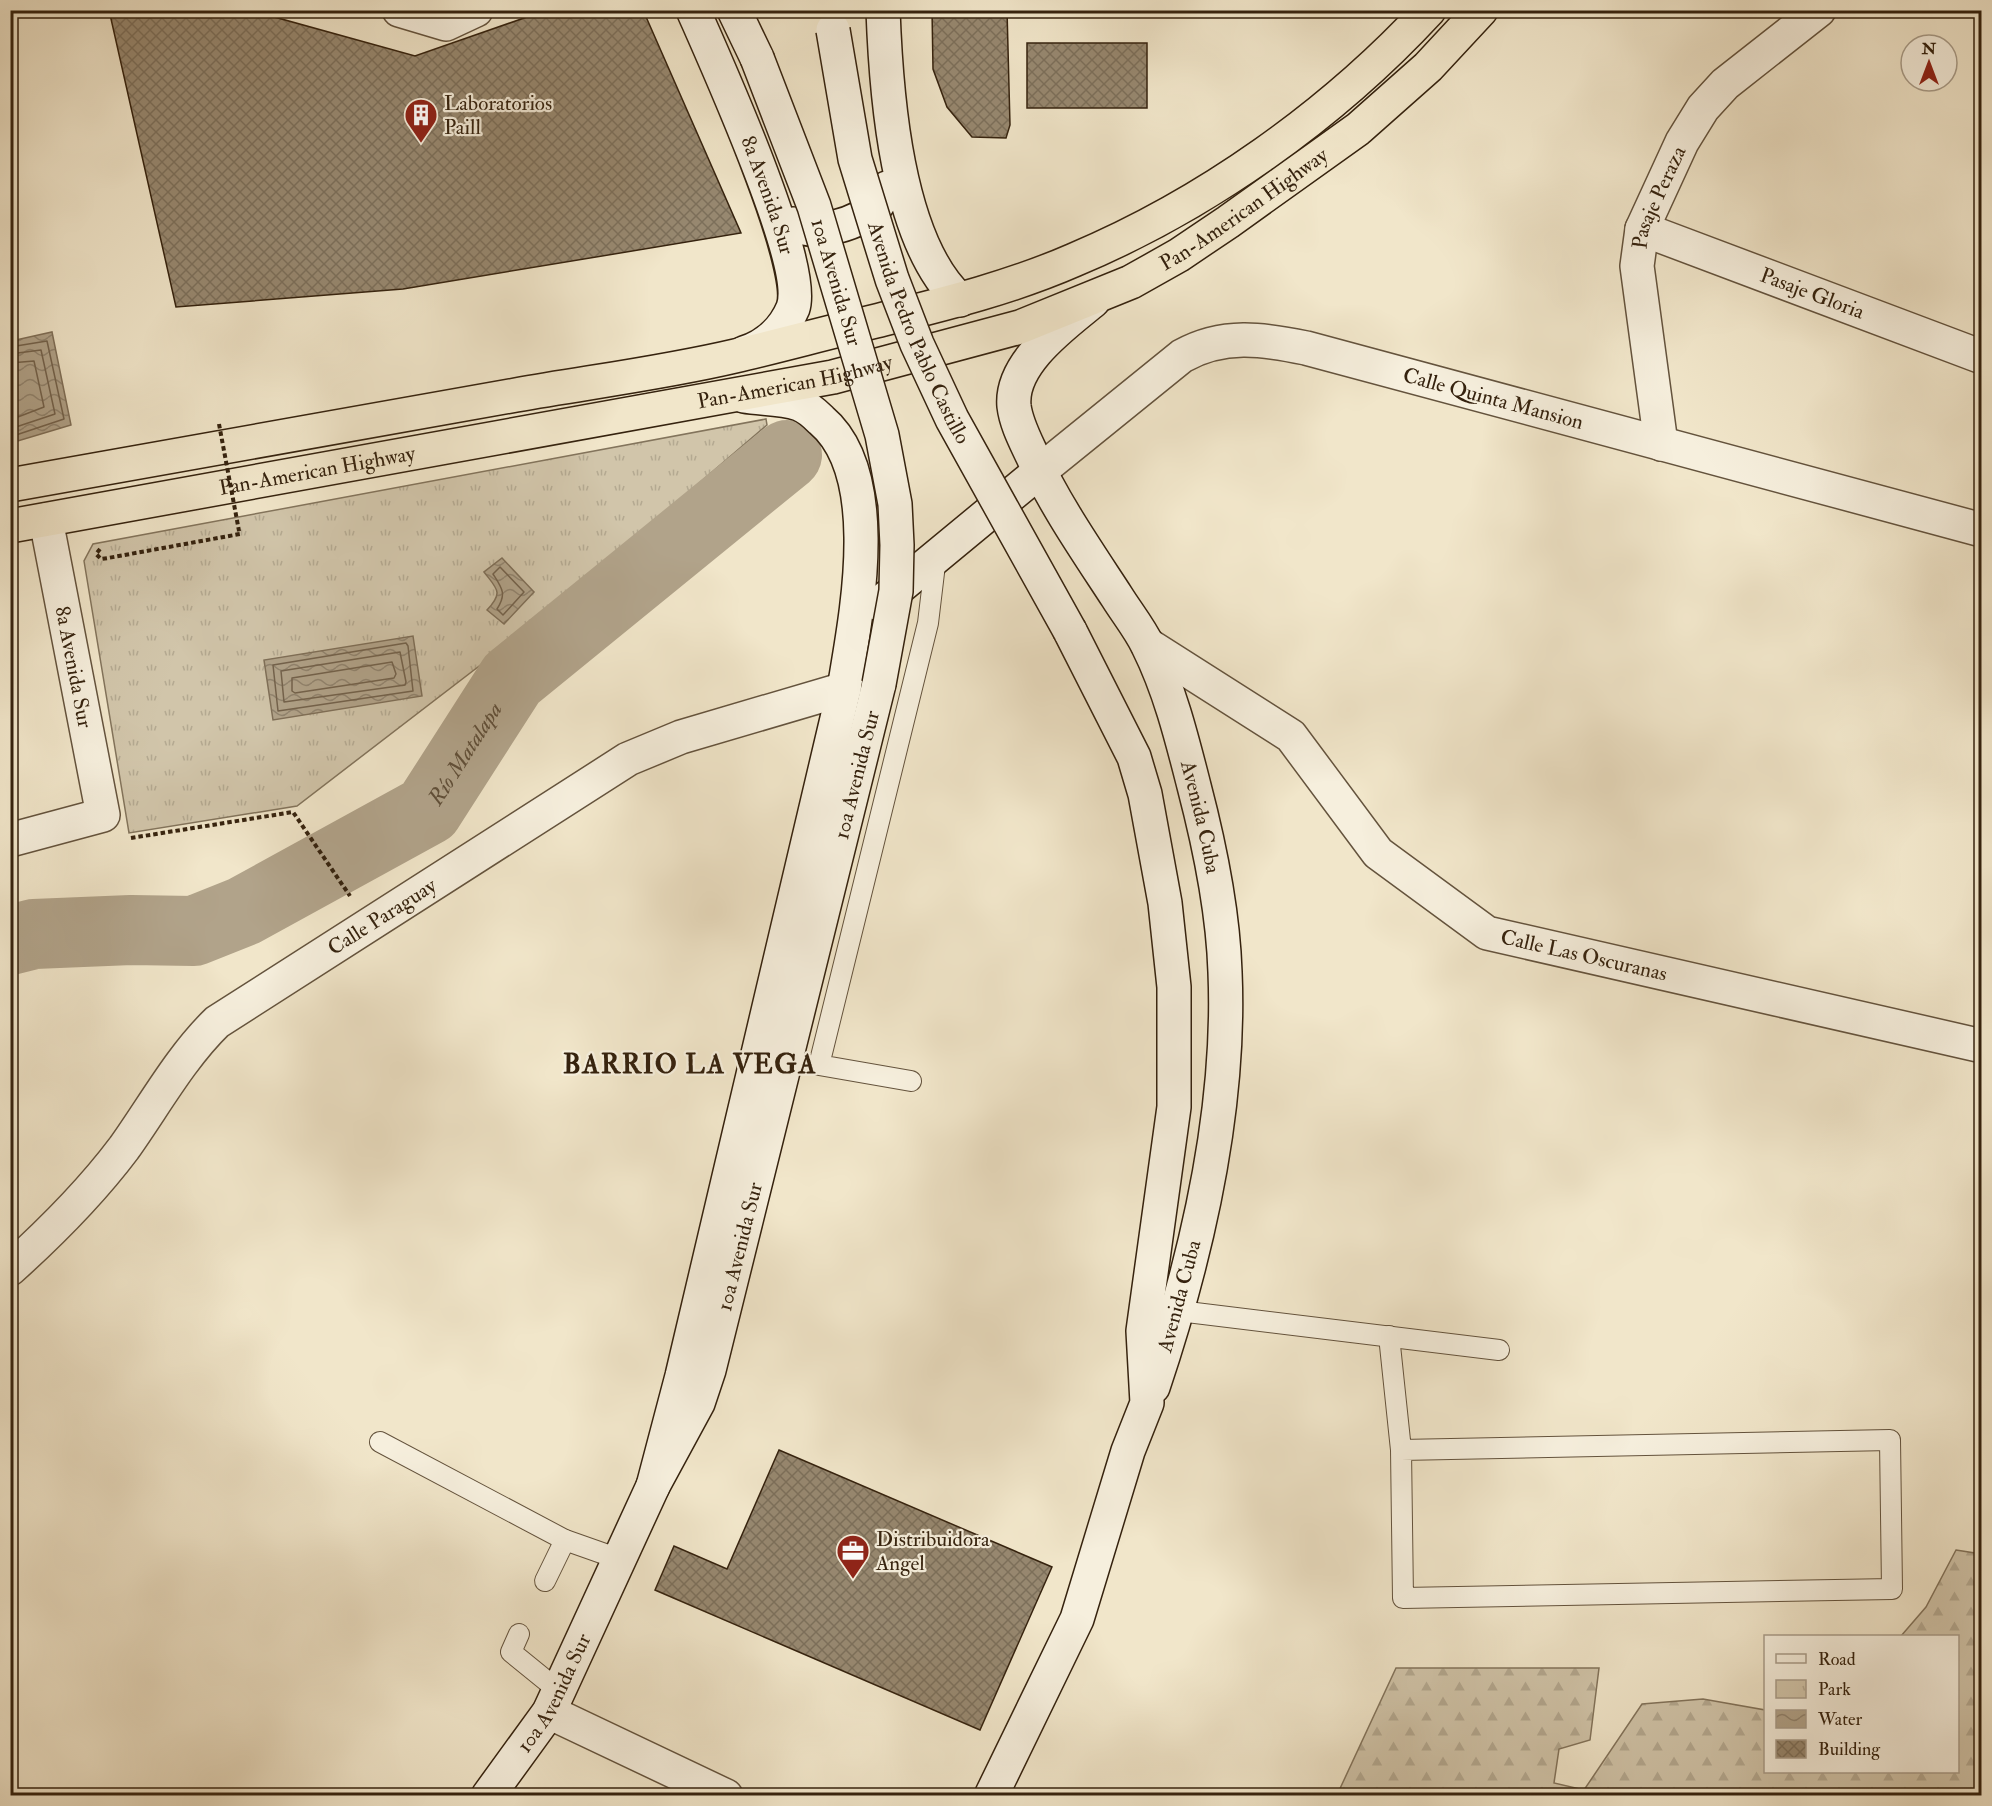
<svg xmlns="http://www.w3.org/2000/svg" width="1992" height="1806" viewBox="0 0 1992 1806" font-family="'IM FELL Double Pica',serif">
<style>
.forest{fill:url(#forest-firs);stroke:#83745c;stroke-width:1.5}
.park{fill:url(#park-tufts);stroke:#83745c;stroke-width:1.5}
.water{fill:url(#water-waves);stroke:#7f6f58;stroke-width:1.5}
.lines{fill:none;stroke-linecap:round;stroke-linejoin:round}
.shore{stroke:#73624c;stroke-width:1.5}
.river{stroke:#b1a38a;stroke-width:70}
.building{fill:url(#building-cross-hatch);stroke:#35220e;stroke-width:1.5}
.lane-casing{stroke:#64533d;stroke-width:22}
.street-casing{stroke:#64533d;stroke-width:36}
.secondary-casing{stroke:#35220e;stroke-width:36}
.highway-casing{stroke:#35220e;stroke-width:36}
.path{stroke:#35220e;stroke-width:4;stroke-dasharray:4.5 3;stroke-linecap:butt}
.lane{stroke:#f6efdd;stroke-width:20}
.street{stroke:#f6efdd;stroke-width:33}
.secondary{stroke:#f6efdd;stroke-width:33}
.highway{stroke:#f1e6ca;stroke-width:33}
.secondary-bridge-casing{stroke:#35220e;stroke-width:36;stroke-linecap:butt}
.path-bridge{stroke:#35220e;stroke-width:4;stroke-dasharray:4.5 3;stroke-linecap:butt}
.secondary-bridge{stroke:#f6efdd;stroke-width:33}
.labels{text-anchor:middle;stroke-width:4.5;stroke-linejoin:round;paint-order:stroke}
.poi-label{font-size:21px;fill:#35220e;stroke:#f6efdd;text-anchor:start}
.street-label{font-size:21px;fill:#35220e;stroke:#f6efdd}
.water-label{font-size:22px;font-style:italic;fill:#604f39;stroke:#f6efdd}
.district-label{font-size:27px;font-weight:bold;letter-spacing:1.5px;fill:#35220e;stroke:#f6efdd}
</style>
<defs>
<pattern id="forest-firs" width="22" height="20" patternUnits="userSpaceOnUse" patternTransform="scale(1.5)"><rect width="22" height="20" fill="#d1c5aa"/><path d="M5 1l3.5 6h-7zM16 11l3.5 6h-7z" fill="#b4a991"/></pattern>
<pattern id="park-tufts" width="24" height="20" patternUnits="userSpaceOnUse" patternTransform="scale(1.5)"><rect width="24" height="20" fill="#d1c5aa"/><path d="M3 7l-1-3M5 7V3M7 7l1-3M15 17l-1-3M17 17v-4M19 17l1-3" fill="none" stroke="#b4a991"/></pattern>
<pattern id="water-waves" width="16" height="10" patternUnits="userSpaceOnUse" patternTransform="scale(1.5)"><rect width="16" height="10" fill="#b1a38a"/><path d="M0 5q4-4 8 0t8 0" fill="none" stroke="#91846f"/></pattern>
<pattern id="building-cross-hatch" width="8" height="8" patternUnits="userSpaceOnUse" patternTransform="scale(1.5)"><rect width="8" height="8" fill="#978870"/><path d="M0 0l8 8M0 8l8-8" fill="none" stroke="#7c6f5a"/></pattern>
</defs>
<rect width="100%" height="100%" fill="#f1e6ca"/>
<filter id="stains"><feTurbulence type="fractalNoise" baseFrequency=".00333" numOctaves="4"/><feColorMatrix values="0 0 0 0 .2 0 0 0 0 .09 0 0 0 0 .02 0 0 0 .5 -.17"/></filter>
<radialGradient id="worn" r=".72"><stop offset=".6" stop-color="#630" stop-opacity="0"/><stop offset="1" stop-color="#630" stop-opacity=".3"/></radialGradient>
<path class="forest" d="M1956,1550L1981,1554V1795H1337L1396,1668H1599L1590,1740L1559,1749L1554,1783L1584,1790L1642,1704L1703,1699L1765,1710L1766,1772H1958V1636H1901L1926,1607Z"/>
<path class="park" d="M766,419L767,425L543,617L297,806L129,833L84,561L93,544Z"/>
<g class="water">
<path d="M52,332L71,425L11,443V341Z"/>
<path d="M502,558L534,592L504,624L487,610C504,592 497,589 484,572Z"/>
<path d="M413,636L422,696L273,720L264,660Z"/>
</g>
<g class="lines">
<g class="shore">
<path d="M10,347L47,341L64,419L10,437"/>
<path d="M10,354L41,350L55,414L10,429"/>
<path d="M10,363L34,361L44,407L10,420"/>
<path d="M500,567L524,592L503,615L497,609C507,594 502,588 493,574Z"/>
<path d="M406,643L408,646L413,691L278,711L273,665Z"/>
<path d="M400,652L406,682L405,685L284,702L281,671Z"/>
<path d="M392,662L396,674L394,678L295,693L292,691V678Z"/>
</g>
<path class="river" id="s1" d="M10,940L34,934L131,930L194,931L244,911L428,810L512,679L787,455"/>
</g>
<g class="building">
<path d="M109,10H249L415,56L547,10H643L741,233L403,289L176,307Z"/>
<path d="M932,10H1007L1010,125L1006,138L972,137L947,107L933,69Z"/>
<rect x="1027" y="43" width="120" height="65"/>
<path d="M779,1450L1052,1567L980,1730L655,1590L674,1546L727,1569Z"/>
</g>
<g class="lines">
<g class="lane-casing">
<g id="lane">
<path d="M911,1081L819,1065L928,623L936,556"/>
<path d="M1179,1311L1499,1350"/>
<path d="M1389,1336L1401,1450L1403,1598L1892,1589L1890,1440L1401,1450"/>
<path d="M380,1442L565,1540L619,1559"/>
<path d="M545,1581L565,1540"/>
<path d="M519,1634L511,1652L559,1691"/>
</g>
</g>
<g class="street-casing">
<g id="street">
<path d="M399,10L446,24L476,10"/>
<path id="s2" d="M1642,229L1982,357"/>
<path id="s3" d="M1661,444L1637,266L1642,229L1682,142L1703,108L1725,84L1819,10"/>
<path id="s4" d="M1040,471L1182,356C1223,333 1263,339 1306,348L1982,530"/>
<path id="s5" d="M1148,645L1291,736L1378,853L1487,933L1982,1046"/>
<path d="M10,840L103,815L46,520"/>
<path id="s6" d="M10,1269C51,1232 91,1192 124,1148C154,1106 180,1058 217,1022L628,759L681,737L844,689"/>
<path d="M549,1712L726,1796"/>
</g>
</g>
<g class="secondary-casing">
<g id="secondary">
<path id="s7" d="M693,10C715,60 808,265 793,308C784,330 766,346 744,353"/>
<path d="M734,10L757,58"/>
<path d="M883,10C886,93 896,241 960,300"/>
<path d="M793,224C816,237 859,224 877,205C881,200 884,193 887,188"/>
<path id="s8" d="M1093,301C1064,325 1010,363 1014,406C1016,423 1025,440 1032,455C1055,505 1087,551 1117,597C1127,613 1140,629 1148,646C1170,690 1182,739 1194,786C1210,847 1223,909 1225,972C1231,1111 1197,1256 1153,1387"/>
<path d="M879,604L1040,471"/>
<path d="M653,1486L682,1376L844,689C856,616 885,474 821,420C815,414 807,407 799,404C782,398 761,399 744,396"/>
<path id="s9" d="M488,1796L549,1712L653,1486L698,1403L709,1370L879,684"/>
<path d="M991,1796L1077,1619L1128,1451L1147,1403L1143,1331L1174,1107V987L1165,903L1145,794L1134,757L1070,631"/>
</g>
</g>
<g class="highway-casing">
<g id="highway">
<path d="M10,485C179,454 348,424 516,395C589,382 663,373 735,356C782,345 829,332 876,321C944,304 1010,288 1074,260C1205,205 1332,115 1429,10"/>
<path id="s10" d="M10,526L833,377L1020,327L1131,282L1179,255L1228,222L1358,129L1428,67L1481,10"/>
</g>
</g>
<g class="path">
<path d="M100,549L96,554L101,559L108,558L240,534L239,531"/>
<path d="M131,838L293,812L350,896"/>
</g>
<use href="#lane" class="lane"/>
<use href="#street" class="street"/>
<use href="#secondary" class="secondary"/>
<use href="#highway" class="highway"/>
<g class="secondary-bridge-casing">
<g id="secondary-bridge">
<path id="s11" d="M833,30L855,159L892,279L917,344L952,419L1070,631"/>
<path id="s12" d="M757,58L814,206L882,435L895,504L897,545L896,591L879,684"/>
</g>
</g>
<path class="path-bridge" d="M219,424L239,531"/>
<use href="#secondary-bridge" class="secondary-bridge"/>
</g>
<defs>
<g id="building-pin" transform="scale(1.725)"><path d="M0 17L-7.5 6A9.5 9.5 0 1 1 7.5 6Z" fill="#8f2418" stroke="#f6efdd"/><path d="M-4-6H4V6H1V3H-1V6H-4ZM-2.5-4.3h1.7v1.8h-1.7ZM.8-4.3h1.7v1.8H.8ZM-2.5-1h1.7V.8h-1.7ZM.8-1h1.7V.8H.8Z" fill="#fff"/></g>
<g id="office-pin" transform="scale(1.725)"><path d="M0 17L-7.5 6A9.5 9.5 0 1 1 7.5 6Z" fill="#8f2418" stroke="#f6efdd"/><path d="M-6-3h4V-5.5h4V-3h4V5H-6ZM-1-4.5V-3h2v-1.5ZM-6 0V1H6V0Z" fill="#fff"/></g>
</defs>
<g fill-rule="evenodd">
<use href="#building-pin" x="421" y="115"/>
<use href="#office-pin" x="853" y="1551"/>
</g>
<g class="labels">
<g class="poi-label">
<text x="444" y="110">Laboratorios<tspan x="444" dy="24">Paill</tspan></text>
<text x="876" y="1546">Distribuidora<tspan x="876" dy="24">Angel</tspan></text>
</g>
<g class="street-label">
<text dy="7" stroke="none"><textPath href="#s7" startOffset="200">8a Avenida Sur</textPath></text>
<text dy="7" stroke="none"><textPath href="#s3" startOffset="252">Pasaje Peraza</textPath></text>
<text dy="7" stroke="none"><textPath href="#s10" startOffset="1284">Pan-American Highway</textPath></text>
<text dy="7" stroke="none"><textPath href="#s12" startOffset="238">10a Avenida Sur</textPath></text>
<text dy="7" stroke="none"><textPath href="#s2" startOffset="182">Pasaje Gloria</textPath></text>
<text dy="7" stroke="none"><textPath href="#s11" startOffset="316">Avenida Pedro Pablo Castillo</textPath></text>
<text dy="7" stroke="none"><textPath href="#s10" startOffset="798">Pan-American Highway</textPath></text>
<text dy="7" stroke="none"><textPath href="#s4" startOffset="504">Calle Quinta Mansion</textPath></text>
<text dy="7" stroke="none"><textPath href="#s10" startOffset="312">Pan-American Highway</textPath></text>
<text transform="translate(74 667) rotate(79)" y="7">8a Avenida Sur</text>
<text dy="7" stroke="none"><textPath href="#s9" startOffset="1095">10a Avenida Sur</textPath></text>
<text dy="7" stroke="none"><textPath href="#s8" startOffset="592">Avenida Cuba</textPath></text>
<text dy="7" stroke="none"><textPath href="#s6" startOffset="519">Calle Paraguay</textPath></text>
<text dy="7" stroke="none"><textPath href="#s5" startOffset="550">Calle Las Oscuranas</textPath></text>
<text dy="7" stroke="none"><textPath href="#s9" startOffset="609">10a Avenida Sur</textPath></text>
<text transform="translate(1179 1296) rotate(-75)" y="7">Avenida Cuba</text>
<text dy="7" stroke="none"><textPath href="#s9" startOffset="123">10a Avenida Sur</textPath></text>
</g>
<g class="water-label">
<text dy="8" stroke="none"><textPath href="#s1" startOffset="516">Río Matalapa</textPath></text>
</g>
<g class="district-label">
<text x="690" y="1073">BARRIO LA VEGA</text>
</g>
</g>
<rect width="1992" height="1806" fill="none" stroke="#f1e6ca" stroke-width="36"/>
<rect x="12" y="12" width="1968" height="1782" fill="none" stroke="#35220e" stroke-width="3"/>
<rect x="18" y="18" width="1956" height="1770" fill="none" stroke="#35220e" stroke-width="1.5"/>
<rect x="1764" y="1635" width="195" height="138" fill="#f6efdd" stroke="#a99d8a" stroke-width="1.5"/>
<rect x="1776" y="1654" width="30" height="9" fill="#f6efdd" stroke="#a99d8a" stroke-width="1.5"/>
<text x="1818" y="1665" font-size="18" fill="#35220e">Road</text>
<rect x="1776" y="1680" width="30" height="18" fill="url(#park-tufts)" stroke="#a99d8a" stroke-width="1.5"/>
<text x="1818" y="1695" font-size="18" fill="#35220e">Park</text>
<rect x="1776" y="1710" width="30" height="18" fill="url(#water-waves)" stroke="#a99d8a" stroke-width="1.5"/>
<text x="1818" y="1725" font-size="18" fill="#35220e">Water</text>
<rect x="1776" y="1740" width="30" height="18" fill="url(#building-cross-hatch)" stroke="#a99d8a" stroke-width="1.5"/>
<text x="1818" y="1755" font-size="18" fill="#35220e">Building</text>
<g transform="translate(1929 63)"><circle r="28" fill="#f6efdd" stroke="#a99d8a" stroke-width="1.5"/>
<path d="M0-4.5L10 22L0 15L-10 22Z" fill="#8f2418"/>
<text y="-9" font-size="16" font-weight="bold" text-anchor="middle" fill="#35220e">N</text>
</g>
<rect width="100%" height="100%" filter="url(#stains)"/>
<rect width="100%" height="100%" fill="url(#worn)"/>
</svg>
